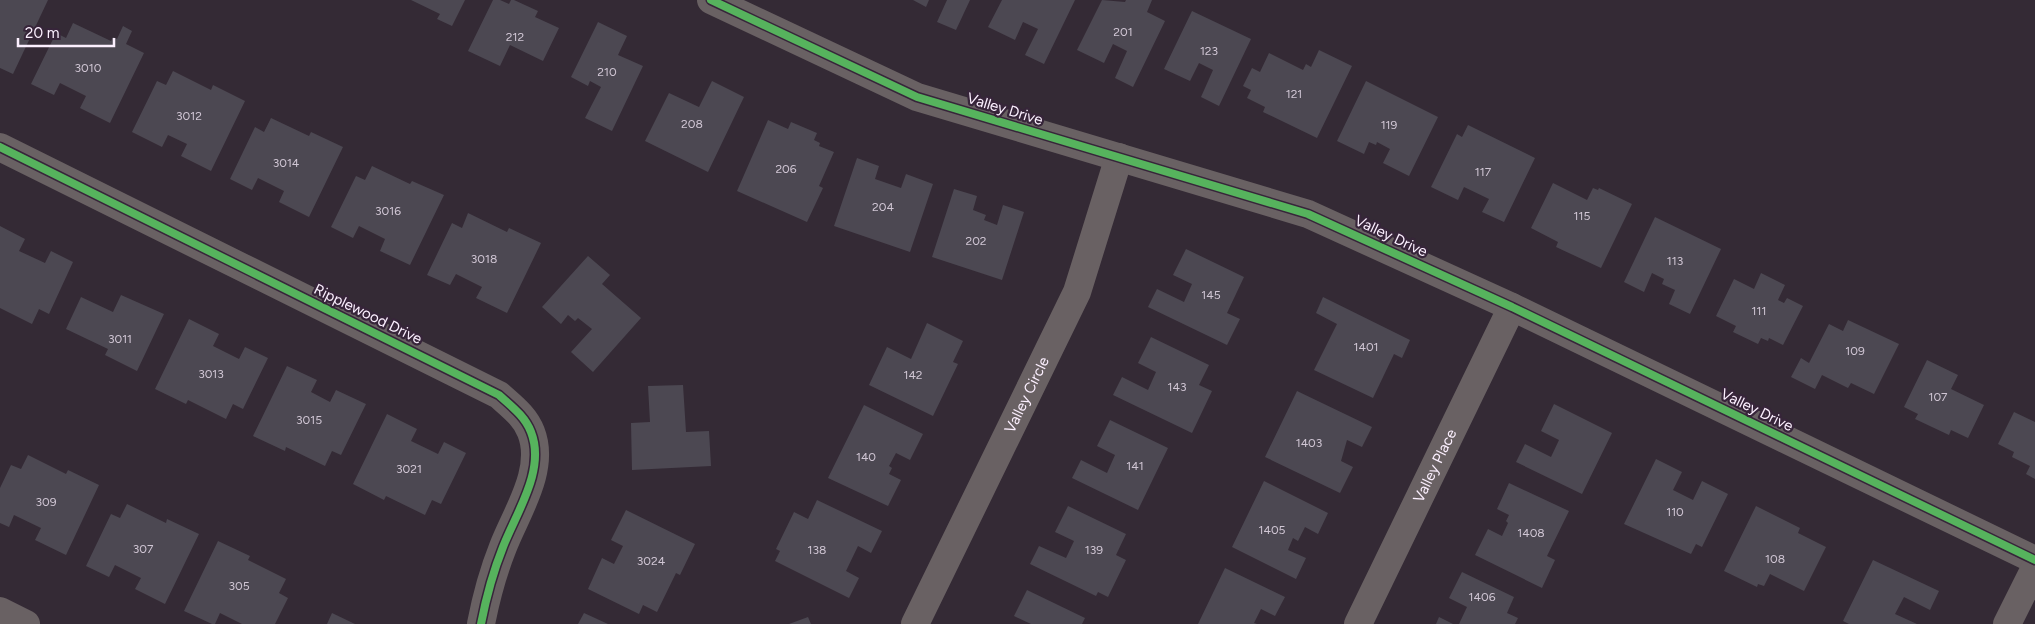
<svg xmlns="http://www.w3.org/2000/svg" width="2035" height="624" viewBox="0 0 2035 624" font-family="Figtree,sans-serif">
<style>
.building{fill:#4c4852}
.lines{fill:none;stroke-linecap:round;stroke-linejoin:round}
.minor{stroke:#696163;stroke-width:28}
.cycleway-casing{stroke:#37253a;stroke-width:11}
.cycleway{stroke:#56b35d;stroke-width:8}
.labels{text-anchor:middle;stroke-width:4.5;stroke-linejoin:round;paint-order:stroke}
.number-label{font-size:12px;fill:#d0c6d4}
.street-label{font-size:15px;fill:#fcf0ff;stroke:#37253a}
</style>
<rect width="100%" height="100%" fill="#342a35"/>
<g class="building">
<path d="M0,0H48L13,74L0,68Z"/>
<path d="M411,0H465L452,26L437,19L440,14Z"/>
<path d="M493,0H500L509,4L511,0H514L538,11L535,17L559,28L543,61L510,45L500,66L468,51Z"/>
<path d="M913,0H929L926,7Z"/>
<path d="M947,0H970L956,30L937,22Z"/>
<path d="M1002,0H1075L1044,64L1025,55L1038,29L1023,22L1015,40L988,27Z"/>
<path d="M1102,0L1125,2L1126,0H1152L1147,12L1165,21L1133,87L1115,78L1127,51L1113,44L1104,63L1077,50Z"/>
<path d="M1192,11L1251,39L1219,106L1201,97L1213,70L1199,63L1190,81L1164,69Z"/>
<path d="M598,22L627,36L618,55L643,66L612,131L585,118L601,87L590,81L588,86L571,77Z"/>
<path d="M73,23L111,41L113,37L117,39L123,26L132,31L126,44L144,53L110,123L80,108L86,96L60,83L54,95L31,84L56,33L66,38Z"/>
<path d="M1319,50L1352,66L1317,138L1263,112L1265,107L1247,98L1251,90L1243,86L1252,68L1260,72L1269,53L1303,70L1306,64L1311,67Z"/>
<path d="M173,71L211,90L213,85L245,101L211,171L181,156L187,144L168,135L162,147L132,132L157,81L166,85Z"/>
<path d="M712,81L744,97L708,172L645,141L669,93L699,107Z"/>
<path d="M1366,81L1438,117L1409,176L1383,163L1390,149L1377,142L1376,145L1369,142L1364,154L1337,141Z"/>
<path d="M271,118L309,136L311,132L343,147L309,217L279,202L284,191L258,178L252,190L230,179L255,127L264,132Z"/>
<path d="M768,120L788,129L791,122L817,133L814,140L820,143L819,146L834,152L819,186L823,188L807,222L737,191Z"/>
<path d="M1468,125L1535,158L1504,222L1482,212L1489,199L1464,187L1458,200L1431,187L1457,134L1462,137Z"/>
<path d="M857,158L879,166L875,179L901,188L906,174L933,184L910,252L834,226Z"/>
<path d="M372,166L410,184L412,181L444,195L410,265L380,251L385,239L359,226L353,238L331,227L356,176L365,180Z"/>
<path d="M1553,183L1587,200L1593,188L1598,190L1599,188L1632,204L1601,268L1556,247L1558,242L1531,228Z"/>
<path d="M954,189L977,196L973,210L986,215L984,220L997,225L1003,205L1024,212L1002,280L932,257Z"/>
<path d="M468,213L507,232L509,228L541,243L507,313L476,298L482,287L456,274L450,285L427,275L452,223L462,228Z"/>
<path d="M1655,217L1721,249L1690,314L1669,304L1675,290L1662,284L1664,279L1652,273L1644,292L1624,282Z"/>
<path d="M0,226L25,239L19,251L45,263L51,251L73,262L49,314L39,309L32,324L0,308Z"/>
<path d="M1186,249L1244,277L1227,313L1240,319L1227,345L1148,307L1157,289L1184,302L1192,284L1173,275Z"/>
<path d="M588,256L610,275L602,284L641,318L593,372L571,352L592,329L578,318L575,321L568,315L561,324L542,307Z"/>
<path d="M1761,273L1785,285L1778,300L1784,303L1787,298L1803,306L1783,345L1769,338L1768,341L1761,338L1758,344L1733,332L1736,326L1716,316L1734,279L1754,289Z"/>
<path d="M121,295L164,314L137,371L105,355L108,349L66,329L81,297L113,312Z"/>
<path d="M1323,297L1410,340L1402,358L1394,354L1373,398L1314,370L1337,324L1316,313Z"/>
<path d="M189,319L219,334L213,346L239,359L245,347L268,358L243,409L233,404L226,419L188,400L186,404L155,389Z"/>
<path d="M1848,320L1899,344L1874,394L1851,383L1848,388L1822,375L1815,389L1791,377L1801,358L1809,363L1829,324L1843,331Z"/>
<path d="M927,323L963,341L953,362L958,364L933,416L869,385L887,347L911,359Z"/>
<path d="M1151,337L1209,365L1199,385L1212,391L1192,433L1113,395L1122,377L1148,390L1156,372L1138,363Z"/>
<path d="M1927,360L1958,375L1951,389L1984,405L1968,438L1951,430L1949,435L1915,419L1918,414L1904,407Z"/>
<path d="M287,366L317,380L311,392L330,402L336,390L366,404L341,455L332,451L325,466L286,447L285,451L253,436Z"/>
<path d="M683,385L686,432L709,431L711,466L632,470L631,423L650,422L648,386Z"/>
<path d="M1297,391L1372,427L1362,447L1347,440L1341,461L1353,467L1340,493L1265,457Z"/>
<path d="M1554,404L1612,433L1582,494L1516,462L1525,444L1551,457L1559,440L1541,431Z"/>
<path d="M864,405L923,434L910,460L896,453L889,466L892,468L889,474L901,480L888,506L828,478Z"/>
<path d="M2014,412L2035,422V479L2026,474L2030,466L2012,457L2014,452L1998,444Z"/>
<path d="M387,414L417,429L411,441L438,454L444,442L466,453L441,504L432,500L425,515L386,496L384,500L353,484Z"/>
<path d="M1110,420L1168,448L1138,510L1072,478L1081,460L1107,473L1115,455L1097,446Z"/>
<path d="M28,455L66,474L68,470L99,485L66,555L35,540L41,528L14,515L9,527L0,523V488L11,465L21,469Z"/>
<path d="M1656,459L1682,472L1673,490L1693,500L1702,481L1728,494L1702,547L1696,544L1691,554L1624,524Z"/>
<path d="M1264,481L1328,513L1318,534L1305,527L1298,541L1293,538L1288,550L1306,558L1296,579L1232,547Z"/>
<path d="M1509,483L1569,511L1547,556L1555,560L1542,588L1475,555L1488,529L1502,536L1508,523L1506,521L1509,515L1497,509Z"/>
<path d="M817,500L882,531L871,553L858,546L846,571L859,578L849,598L775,561L780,551L776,549L794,512L808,519Z"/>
<path d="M127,504L166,523L167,519L199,534L165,604L135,589L141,578L115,565L109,577L86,566L111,514L120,518Z"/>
<path d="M1068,506L1126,534L1116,555L1126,560L1108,597L1098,592L1096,596L1030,564L1039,546L1066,558L1074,541L1055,532Z"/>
<path d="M1756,506L1800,528L1798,533L1826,547L1804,591L1770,574L1764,586L1758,584L1757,587L1724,571Z"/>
<path d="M626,510L695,544L680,575L676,573L657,612L643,605L639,614L588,589L602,558L614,564L623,546L611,540Z"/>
<path d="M218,541L250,556L248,560L286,579L279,593L288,598L275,624H242L220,613L215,624H212L184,611Z"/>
<path d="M1873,560L1939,591L1930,610L1904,597L1895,614L1917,624H1849L1843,621Z"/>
<path d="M1225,568L1285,597L1275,616L1261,609L1254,623L1257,624H1198Z"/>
<path d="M1462,572L1514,597L1507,613L1518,618L1515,624H1459L1467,607L1449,598Z"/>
<path d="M1027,590L1085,618L1082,624H1031L1014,616Z"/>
<path d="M332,613L355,624H327Z"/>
<path d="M584,613L608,624H578Z"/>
<path d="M808,617L811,624H789Z"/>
<path d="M1439,617L1453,624H1436Z"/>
</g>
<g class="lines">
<g class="minor">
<path d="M711,0L917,97L1308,214L1512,307L2035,560"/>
<path d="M0,147L499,395C511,406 525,416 531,432C546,470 516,513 503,547C493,572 486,598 481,624"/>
<path d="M0,611L26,624"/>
<path id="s1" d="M915,624L1077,292L1119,157"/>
<path id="s2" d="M1358,624L1512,307"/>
<path d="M2007,624L2035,568"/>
</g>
<g class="cycleway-casing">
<g id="cycleway">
<path d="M711,0L917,97L1308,214L1512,307L2035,560"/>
<path d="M0,147L499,395C511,406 525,416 531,432C546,470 516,513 503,547C493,572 486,598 481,624"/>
</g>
</g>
<use href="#cycleway" class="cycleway"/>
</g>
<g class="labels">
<g class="number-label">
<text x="1123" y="36">201</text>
<text x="515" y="41">212</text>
<text x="1209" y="55">123</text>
<text x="88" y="72">3010</text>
<text x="607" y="76">210</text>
<text x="1294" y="98">121</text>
<text x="189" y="120">3012</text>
<text x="692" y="128">208</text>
<text x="1389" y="129">119</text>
<text x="286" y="167">3014</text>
<text x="786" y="173">206</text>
<text x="1483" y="176">117</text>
<text x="883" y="211">204</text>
<text x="388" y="215">3016</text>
<text x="1582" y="220">115</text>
<text x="976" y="245">202</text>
<text x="484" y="263">3018</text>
<text x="1675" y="265">113</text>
<text x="1211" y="299">145</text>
<text x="1759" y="315">111</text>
<text x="120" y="343">3011</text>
<text x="1366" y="351">1401</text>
<text x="1855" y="355">109</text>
<text x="211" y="378">3013</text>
<text x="913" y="379">142</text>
<text x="1177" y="391">143</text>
<text x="1938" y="401">107</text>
<text x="309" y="424">3015</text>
<text x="1309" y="447">1403</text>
<text x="866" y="461">140</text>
<text x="1135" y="470">141</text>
<text x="409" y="473">3021</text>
<text x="46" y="506">309</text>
<text x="1675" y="516">110</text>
<text x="1272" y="534">1405</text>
<text x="1531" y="537">1408</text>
<text x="143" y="553">307</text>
<text x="817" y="554">138</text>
<text x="1094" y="554">139</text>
<text x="1775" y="563">108</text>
<text x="651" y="565">3024</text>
<text x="239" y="590">305</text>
<text x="1482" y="601">1406</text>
</g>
<g class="street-label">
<text transform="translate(1005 109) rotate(17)" y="5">Valley Drive</text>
<text transform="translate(1391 236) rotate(25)" y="5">Valley Drive</text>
<text transform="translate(368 314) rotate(26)" y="5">Ripplewood Drive</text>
<text dy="5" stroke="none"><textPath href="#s1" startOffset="255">Valley Circle</textPath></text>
<text transform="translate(1757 410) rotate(26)" y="5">Valley Drive</text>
<text dy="5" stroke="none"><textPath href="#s2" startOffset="176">Valley Place</textPath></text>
</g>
</g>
<path d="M18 38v8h96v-8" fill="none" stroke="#fcf0ff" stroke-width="2.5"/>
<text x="25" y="38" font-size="15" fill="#fcf0ff" stroke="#37253a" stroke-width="4" paint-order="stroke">20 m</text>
</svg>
